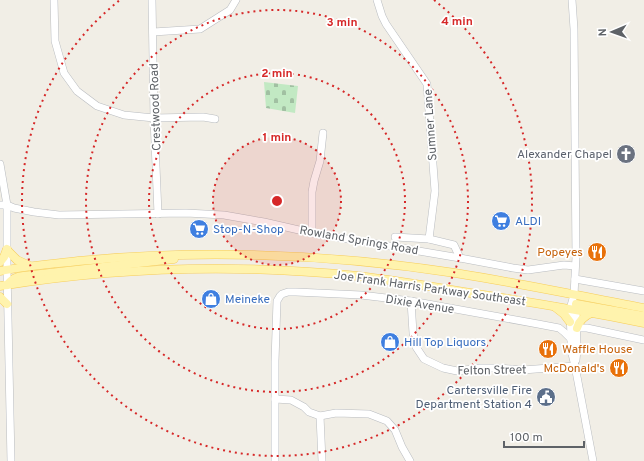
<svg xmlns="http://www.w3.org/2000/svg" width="644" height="461" viewBox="0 0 644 461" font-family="Overpass,sans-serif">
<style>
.cemetery{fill:url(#cemetery-stones)}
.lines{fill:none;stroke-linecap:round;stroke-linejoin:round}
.minor-casing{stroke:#b9bcc0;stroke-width:8}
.major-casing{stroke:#f7cd59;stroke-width:9}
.minor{stroke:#fff;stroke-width:7}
.major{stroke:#fff3ad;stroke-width:8}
.ring{fill:none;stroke:#d62828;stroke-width:2;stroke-dasharray:2 4}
.labels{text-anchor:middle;stroke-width:3.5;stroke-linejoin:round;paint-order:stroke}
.street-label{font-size:12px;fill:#5e6267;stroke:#fff}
.worship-label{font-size:12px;fill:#5b616d;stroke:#fff;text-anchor:end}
.shop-label{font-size:12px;fill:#366cbe;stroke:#fff;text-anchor:start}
.food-label{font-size:12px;fill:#c56008;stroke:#fff;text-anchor:end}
.service-label{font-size:12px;fill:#4e5e75;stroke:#fff;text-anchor:end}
.centre{fill:#d62828;stroke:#fff;stroke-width:2}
.ring-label{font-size:12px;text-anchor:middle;font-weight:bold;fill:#d62828;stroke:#fff;stroke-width:3.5;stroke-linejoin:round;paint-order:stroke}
</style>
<defs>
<pattern id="cemetery-stones" width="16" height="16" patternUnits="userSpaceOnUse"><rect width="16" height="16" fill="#c2e9c3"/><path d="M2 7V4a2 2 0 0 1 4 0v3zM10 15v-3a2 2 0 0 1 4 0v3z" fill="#a1c0a2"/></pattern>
</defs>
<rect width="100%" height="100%" fill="#f1eee6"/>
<path class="cemetery" d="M264,82L298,86L295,113L266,108Z"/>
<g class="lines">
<g class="minor-casing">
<g id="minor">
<path d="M54,0L55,41L64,73L77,91L97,106L124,115L154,118L203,117L215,119"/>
<path d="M152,0L154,118L158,214"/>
<path d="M377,0L382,16L386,24L427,84L435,191L429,239L454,245L460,258"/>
<path d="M572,0L574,29L576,257L574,295L570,309L571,339V350L575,366L593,461"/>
<path d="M153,32L200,29L230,10L236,0"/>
<path d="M0,164L7,205V270L11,461"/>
<path d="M0,205H7L14,208L34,212L59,215L186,213L224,215L264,222L312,233L460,258L513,268L528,270L564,265L575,266"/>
<path d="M312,233V192L314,181L320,161L323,133"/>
<path d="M395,237L429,239"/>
<path d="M575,279L644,291"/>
<path d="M411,301L413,333L416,347L424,359L443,368L457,371L480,368H499L523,370L575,366"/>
<path d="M577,328H587L644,340"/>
<path d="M576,360L577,350L576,305"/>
<path d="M275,399L291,400L304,407L309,412L320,416L336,413L369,414L387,421L395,430L402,447L410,461"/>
<path d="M320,416L322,461"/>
<path d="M275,461V361L277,301L280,296L282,294L288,292H296L361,295L411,301L538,324L559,328L564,332L571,339"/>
</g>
</g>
<g class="major-casing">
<g id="major">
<path d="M7,250L17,260L30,266"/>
<path d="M0,262L4,257L7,249"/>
<path d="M0,271C26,266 52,264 78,261C204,249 330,254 455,273C518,283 581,296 644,308"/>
<path d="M7,285C14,276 21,276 32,275L174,259"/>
<path d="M0,286C118,267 239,264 358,276C393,280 429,286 464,292C524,301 584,311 644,323"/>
<path d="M0,297L7,304"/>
<path d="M576,304L644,316"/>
<path d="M555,307L564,314L570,322"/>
<path d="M577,328C579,321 584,316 591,313"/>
</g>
</g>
<use href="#minor" class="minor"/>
<use href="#major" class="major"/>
</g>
<circle cx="277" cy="201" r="64" fill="#d62828" fill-opacity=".12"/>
<g class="ring">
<circle cx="277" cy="201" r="64"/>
<circle cx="277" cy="201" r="128"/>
<circle cx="277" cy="201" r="191"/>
<path d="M434 0A255 255 0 1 1 120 0"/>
</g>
<defs>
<g id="church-disc" transform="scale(1)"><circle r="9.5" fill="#6b7280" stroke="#fff"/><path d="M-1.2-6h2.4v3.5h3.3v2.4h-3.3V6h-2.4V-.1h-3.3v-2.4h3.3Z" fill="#fff"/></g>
<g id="supermarket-disc" transform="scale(1)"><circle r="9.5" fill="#3f7fe0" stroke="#fff"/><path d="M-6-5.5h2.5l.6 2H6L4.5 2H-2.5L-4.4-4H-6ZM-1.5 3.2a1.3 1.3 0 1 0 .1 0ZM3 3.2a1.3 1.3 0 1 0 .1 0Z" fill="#fff"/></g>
<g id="restaurant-disc" transform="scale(1)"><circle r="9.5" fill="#e8710a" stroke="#fff"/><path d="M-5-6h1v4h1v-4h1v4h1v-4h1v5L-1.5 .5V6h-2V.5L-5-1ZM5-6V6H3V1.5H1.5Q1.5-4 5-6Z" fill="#fff"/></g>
<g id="shop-disc" transform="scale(1)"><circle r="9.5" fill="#3f7fe0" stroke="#fff"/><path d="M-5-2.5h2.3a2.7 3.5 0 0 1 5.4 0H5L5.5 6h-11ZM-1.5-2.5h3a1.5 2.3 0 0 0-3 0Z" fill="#fff"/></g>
<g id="civic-disc" transform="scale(1)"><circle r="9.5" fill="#5c6f8a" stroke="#fff"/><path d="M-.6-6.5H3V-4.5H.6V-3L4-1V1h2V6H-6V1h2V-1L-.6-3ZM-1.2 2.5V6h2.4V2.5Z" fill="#fff"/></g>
</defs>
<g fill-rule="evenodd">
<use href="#church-disc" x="626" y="154"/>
<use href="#supermarket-disc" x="501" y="221"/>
<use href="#supermarket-disc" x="199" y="229"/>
<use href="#restaurant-disc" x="597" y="252"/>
<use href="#shop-disc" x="211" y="299"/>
<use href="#shop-disc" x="390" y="342"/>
<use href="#restaurant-disc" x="548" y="349"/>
<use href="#restaurant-disc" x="619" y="368"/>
<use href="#civic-disc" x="546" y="397"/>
</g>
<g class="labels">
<g class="street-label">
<text transform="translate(155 107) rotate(-92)" y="4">Crestwood Road</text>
<text transform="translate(430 125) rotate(-94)" y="4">Sumner Lane</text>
<text transform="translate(359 240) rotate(10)" y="4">Rowland Springs Road</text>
<text transform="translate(430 288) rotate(8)" y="4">Joe Frank Harris Parkway Southeast</text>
<text transform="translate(420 304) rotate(9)" y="4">Dixie Avenue</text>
<text transform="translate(492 370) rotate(-1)" y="4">Felton Street</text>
</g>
<g class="worship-label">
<text x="612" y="158">Alexander Chapel</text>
</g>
<g class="shop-label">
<text x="515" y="225">ALDI</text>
<text x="213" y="233">Stop-N-Shop</text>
<text x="225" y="303">Meineke</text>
<text x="404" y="346">Hill Top Liquors</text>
</g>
<g class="food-label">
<text x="583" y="256">Popeyes</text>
<text x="562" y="353" text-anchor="start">Waffle House</text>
<text x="605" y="372">McDonald's</text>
</g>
<g class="service-label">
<text x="532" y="394">Cartersville Fire<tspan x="532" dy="14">Department Station 4</tspan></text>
</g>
</g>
<circle cx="277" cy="201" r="6" class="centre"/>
<g class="ring-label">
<text x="457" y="25">4 min</text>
<text x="342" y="26">3 min</text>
<text x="277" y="77">2 min</text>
<text x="277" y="141">1 min</text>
</g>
<g transform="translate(612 32) rotate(268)" stroke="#ffffff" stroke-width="3" paint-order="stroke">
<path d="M0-3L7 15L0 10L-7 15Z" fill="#5e6267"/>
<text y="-6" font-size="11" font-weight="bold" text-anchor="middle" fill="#5e6267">N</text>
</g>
<path d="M504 441v6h80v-6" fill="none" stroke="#5e6267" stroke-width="2"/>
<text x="510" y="441" font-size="12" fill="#5e6267" stroke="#ffffff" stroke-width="3" paint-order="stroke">100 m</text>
</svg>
